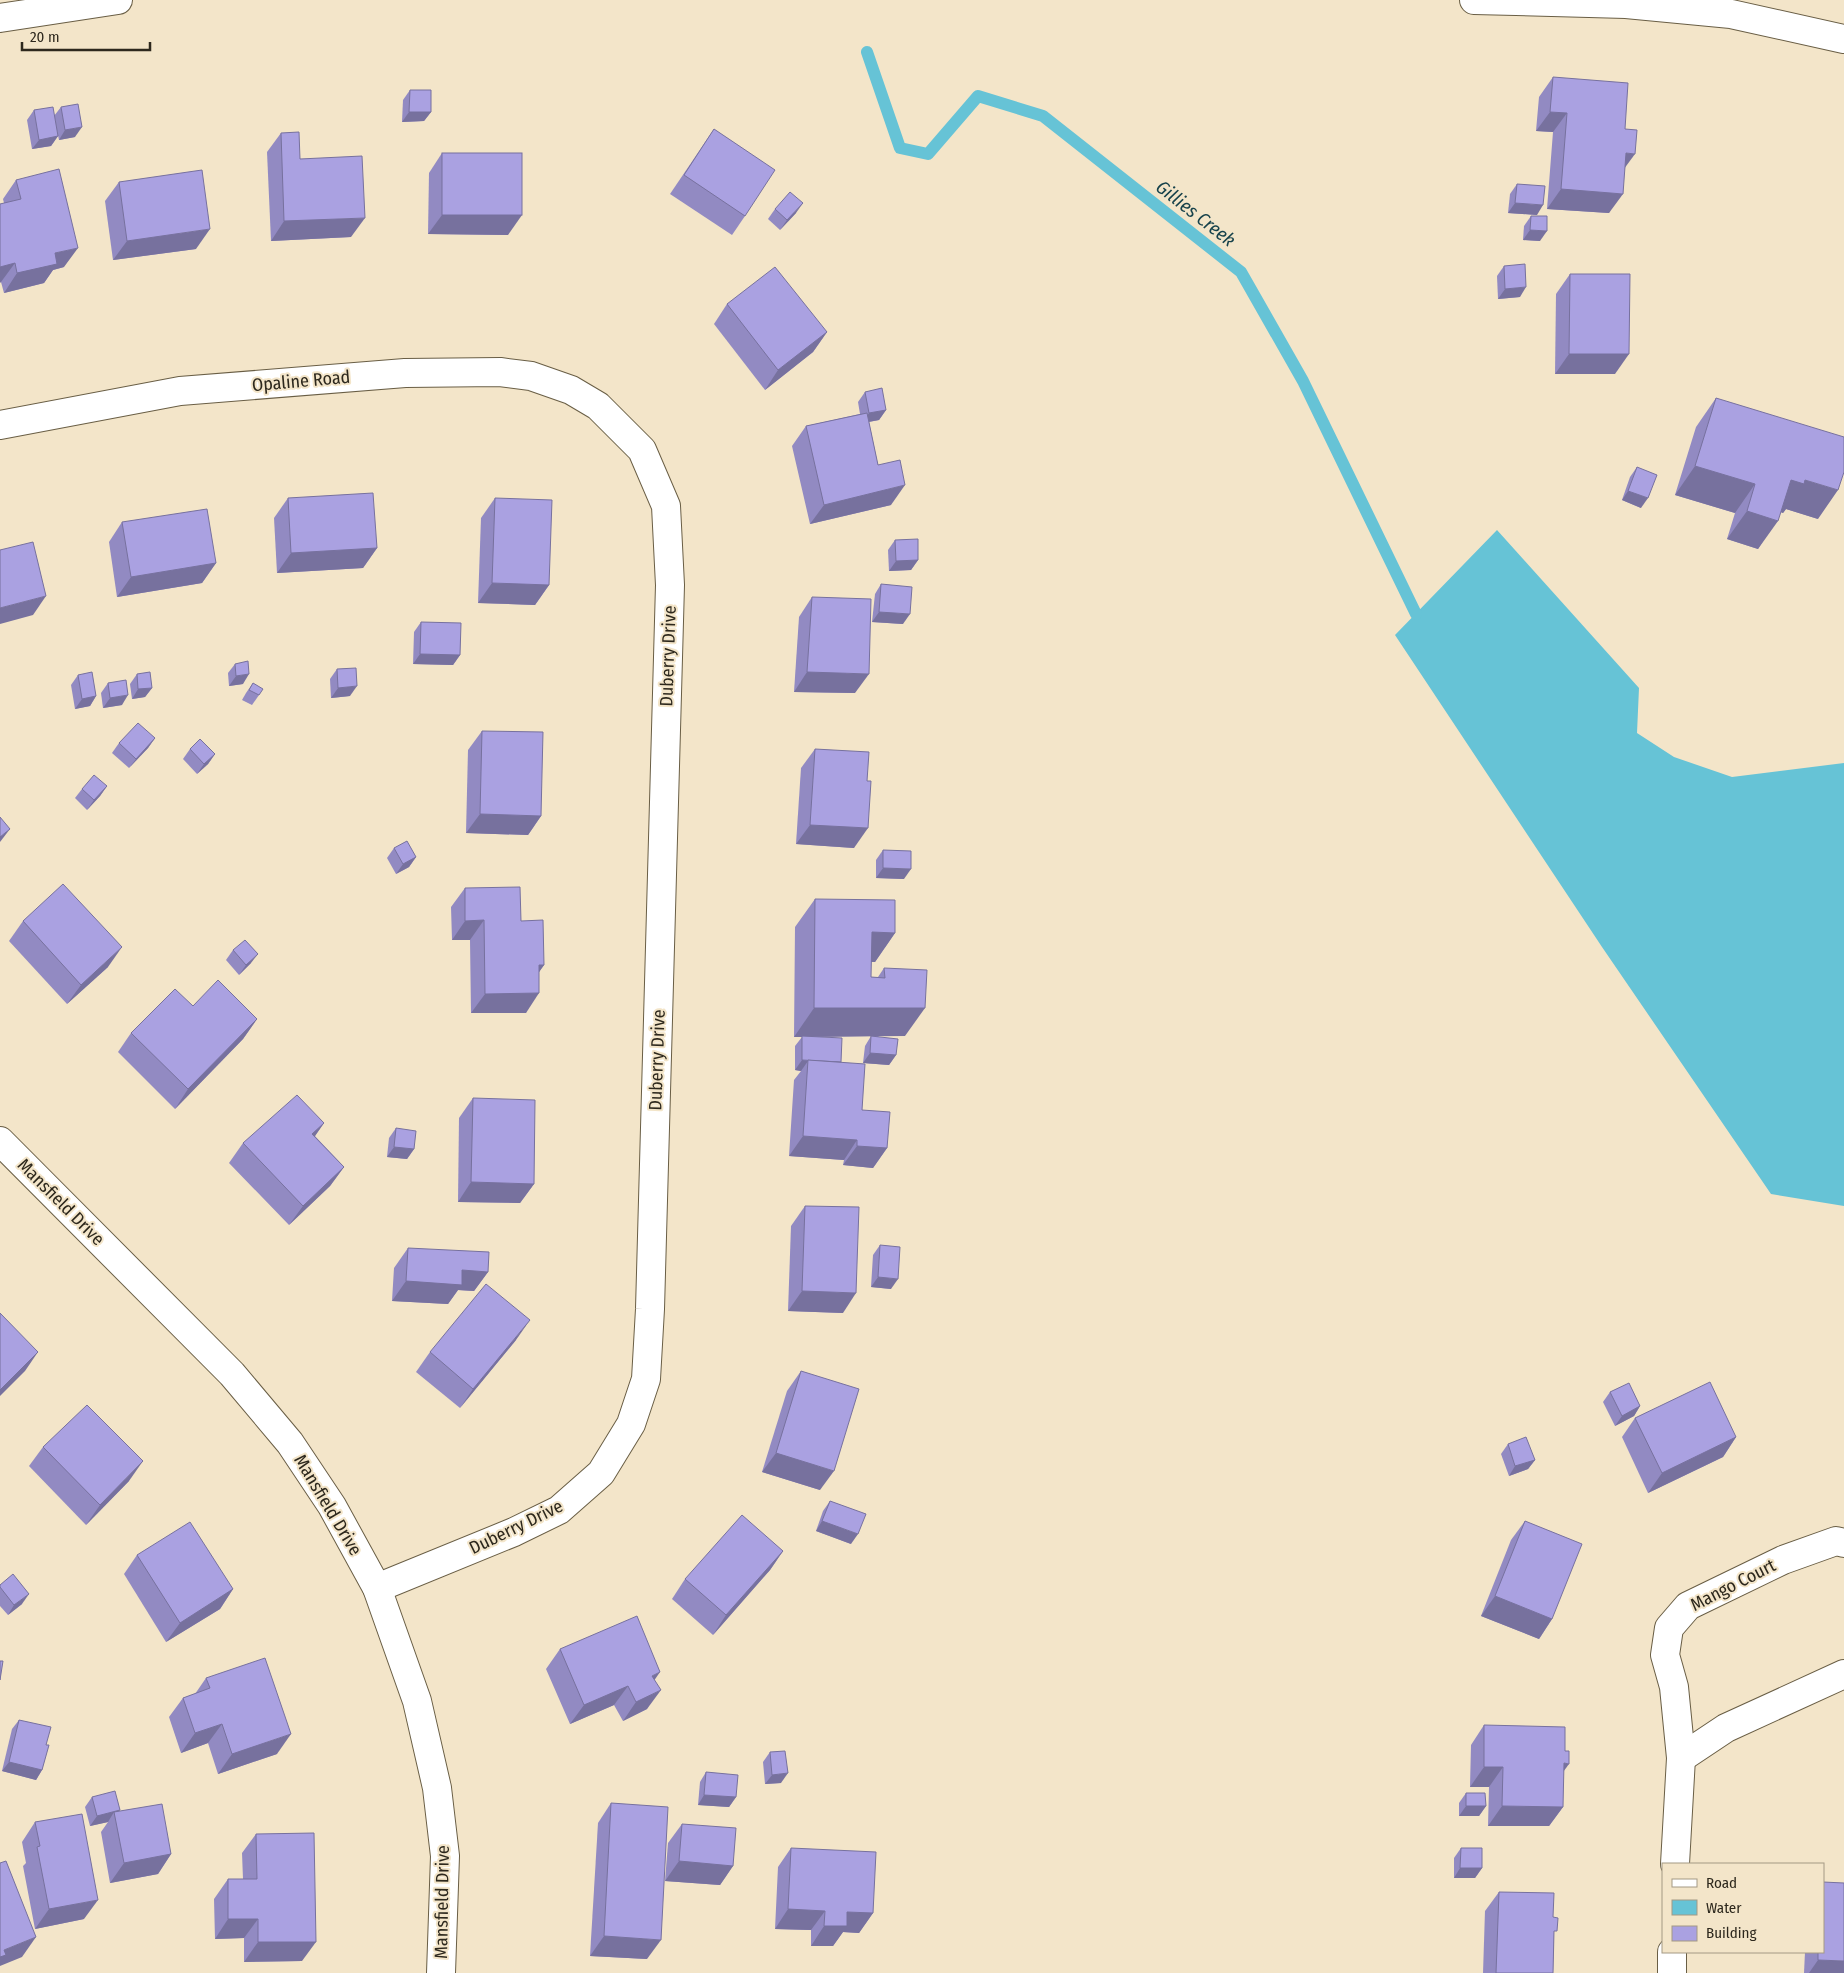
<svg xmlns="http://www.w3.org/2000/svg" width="1844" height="1973" viewBox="0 0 1844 1973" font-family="'Fira Sans Condensed',sans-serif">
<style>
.water{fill:#66c3d6}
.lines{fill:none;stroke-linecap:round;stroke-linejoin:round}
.stream{stroke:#66c3d6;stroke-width:12}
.street-casing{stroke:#695e45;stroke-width:30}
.secondary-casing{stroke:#695e45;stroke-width:30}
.street{stroke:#fff;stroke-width:28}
.secondary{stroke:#fff;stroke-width:28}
.wall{fill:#928ac2}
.shaded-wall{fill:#77719e}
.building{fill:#aaa1e1;stroke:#77719e}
.labels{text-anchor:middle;stroke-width:4;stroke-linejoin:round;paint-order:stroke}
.street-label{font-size:18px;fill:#2d281d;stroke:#f3e5c9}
.water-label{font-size:19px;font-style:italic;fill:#17424b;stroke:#f3e5c9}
</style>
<rect width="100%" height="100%" fill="#f3e5c9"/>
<path class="water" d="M1497,530L1639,688L1637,733L1674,757L1732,777L1844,763V1206L1771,1194L1602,947L1395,635Z"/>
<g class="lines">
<path class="stream" d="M867,52L900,148L928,154L978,96L1043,116L1241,272L1303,381L1416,614"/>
<g class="street-casing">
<g id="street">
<path d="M0,425L180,391L405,373L500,372L531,376L571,390L598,406L642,450L666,506L670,585L650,1309L646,1379L631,1424L601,1473L559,1510L514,1532L377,1588"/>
<path d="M0,1141L232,1374L290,1443L332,1506L377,1588L417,1701L437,1788L445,1856L441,1973"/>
<path d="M1681,1758L1726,1728L1844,1674"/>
<path d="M1675,1864L1681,1758L1674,1687L1665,1655L1669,1628L1688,1606L1783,1560L1836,1541L1844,1543"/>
<path d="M1672,1973V1952"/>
</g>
</g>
<g class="secondary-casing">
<g id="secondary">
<path d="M1474,0L1626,4L1731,14L1844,39"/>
<path d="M0,18L118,0"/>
</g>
</g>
<use href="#street" class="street"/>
<use href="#secondary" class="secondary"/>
</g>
<g class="wall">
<path d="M1553,77L1625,129V168L1609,213L1547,209L1553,132L1536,131L1539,97Z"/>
<path d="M410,90L431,112L424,121L402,122L403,100Z"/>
<path d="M61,107L75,137L59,140L55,122L58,136L51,146L32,149L27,120L34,110L54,116Z"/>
<path d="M714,129L745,216L732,235L670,194Z"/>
<path d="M281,133L300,159L351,237L271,241L267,152Z"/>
<path d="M442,153L508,235L428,234L429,173Z"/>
<path d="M16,180L64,267L53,270L44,283L4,293L1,282L4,203L3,199Z"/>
<path d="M119,182L196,249L113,260L105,201Z"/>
<path d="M1517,184L1537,215L1508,213L1510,194Z"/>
<path d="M775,209L796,213L780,230L768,219Z"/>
<path d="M1531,216L1540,241L1523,240L1524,226Z"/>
<path d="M1504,266L1520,297L1498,299L1497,276Z"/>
<path d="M1570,274L1615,374H1555L1556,294Z"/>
<path d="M727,304L827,332L813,352L765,390L714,324Z"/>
<path d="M865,392L886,410L879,420L869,422L878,465L891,505L810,524L792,446L806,426L860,414L858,402Z"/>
<path d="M1716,398L1818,519L1786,509L1783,513L1781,512L1758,549L1727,539L1735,513L1675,495L1696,427Z"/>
<path d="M1637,467L1641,508L1622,500L1630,477Z"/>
<path d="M288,498L377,548L363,568L277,573L274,518Z"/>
<path d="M495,498L549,585L535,605L478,603L481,518Z"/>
<path d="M122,522L216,563L202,583L117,597L109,542Z"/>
<path d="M895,540L918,560L911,570L889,571L888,550Z"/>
<path d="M881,584L903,624L872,622L875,594Z"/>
<path d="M812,597L855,693L794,692L799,617Z"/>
<path d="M421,622L460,655L453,665L413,664L414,632Z"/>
<path d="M235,664L243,684L229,686L228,673Z"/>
<path d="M337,669L350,696L331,698L330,679Z"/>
<path d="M137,674L152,688L145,697L132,699L130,684Z"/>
<path d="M78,675L96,696L90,706L75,709L71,685Z"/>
<path d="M108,683L122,705L103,708L101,693Z"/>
<path d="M253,683L259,695L252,705L242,700L246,693Z"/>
<path d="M482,731L541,816L528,835L466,833L468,750Z"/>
<path d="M155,738L148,748L129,768L112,753L119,743Z"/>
<path d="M190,749L215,754L208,764L197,774L183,759Z"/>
<path d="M815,749L867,781L854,848L796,844L801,768Z"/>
<path d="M107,786L100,796L87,810L75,798L82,789Z"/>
<path d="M394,848L416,857L409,867L396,874L387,858Z"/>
<path d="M883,850L904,879L876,878V860Z"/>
<path d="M465,888L521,921L544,965L539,972L526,1013H471L470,940H452L451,907Z"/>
<path d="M815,899L895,933L875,962H871V977H878L884,968L905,1036H878L896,1055L889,1065L863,1063L865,1046L871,1036L812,1037L841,1062L862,1110L887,1148L873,1168L843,1165L844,1160L789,1156L794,1080L801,1071L795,1070V1046L802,1037H794L795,927Z"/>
<path d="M23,921L108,967L67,1004L9,941Z"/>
<path d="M233,950L251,963L239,975L226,960Z"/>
<path d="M257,1019L243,1039L175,1109L118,1052L131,1033Z"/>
<path d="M473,1098L534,1184L520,1203L458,1202L459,1118Z"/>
<path d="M324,1123L315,1136L344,1167L330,1186L289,1225L229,1163L243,1143Z"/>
<path d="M396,1128L414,1149L407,1159L387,1157L389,1138Z"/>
<path d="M805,1206L843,1313L788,1311L791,1226Z"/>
<path d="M880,1245L891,1289L871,1287L873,1255Z"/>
<path d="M408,1248L488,1272L474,1291L458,1290L448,1304L392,1301L394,1268Z"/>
<path d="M516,1340L460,1408L416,1372L430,1352Z"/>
<path d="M801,1371L820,1490L762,1472L787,1391Z"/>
<path d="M1610,1392L1640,1406L1634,1416L1615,1426L1603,1402Z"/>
<path d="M1635,1418L1736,1437L1723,1457L1648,1493L1622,1437Z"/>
<path d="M1508,1444L1535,1460L1528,1469L1509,1476L1501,1454Z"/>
<path d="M43,1447L129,1481L86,1525L29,1466Z"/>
<path d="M830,1501L851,1544L816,1531L823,1511Z"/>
<path d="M1525,1521L1552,1619L1539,1639L1481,1616L1511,1540Z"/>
<path d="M783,1551L770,1570L713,1635L672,1599L685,1579Z"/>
<path d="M137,1555L233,1589L220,1609L166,1642L124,1574Z"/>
<path d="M0,1585L22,1604L8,1615L0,1606Z"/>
<path d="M560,1649L655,1680L647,1709L623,1721L614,1705L570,1724L546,1669Z"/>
<path d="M206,1678L277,1754L218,1774L208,1743L181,1753L169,1717L183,1698L195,1694Z"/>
<path d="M19,1720L46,1745L42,1770L36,1780L2,1771L12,1729Z"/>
<path d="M1484,1725L1563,1771V1807L1549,1826H1488L1489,1787H1470L1471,1745Z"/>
<path d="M770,1752L781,1783L765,1784L763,1762Z"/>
<path d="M706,1772L736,1797L729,1807L698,1805L700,1782Z"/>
<path d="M1466,1793L1486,1806L1479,1816H1459V1803Z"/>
<path d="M92,1797L119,1812L171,1854L158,1874L110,1883L101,1832L108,1822L90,1826L85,1807Z"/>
<path d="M611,1803L647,1959L590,1956L598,1823Z"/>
<path d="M35,1822L84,1919L35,1929L23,1866L26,1863L22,1842Z"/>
<path d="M682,1824L733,1866L720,1885L665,1881L668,1843Z"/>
<path d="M256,1834L302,1961L244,1962V1938L215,1939L214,1899L228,1879H243L242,1853Z"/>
<path d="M791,1848L873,1913L859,1933L843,1932L833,1946H811V1930L775,1929L778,1867Z"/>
<path d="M1461,1848L1482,1868L1475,1878H1454V1858Z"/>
<path d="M1499,1892L1553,1917L1554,1935L1553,1973H1483L1485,1911Z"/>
<path d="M1805,1952H1823L1844,1973H1804Z"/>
</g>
<g class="shaded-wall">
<path d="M409,112H431L424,121L402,122Z"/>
<path d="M1550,112L1567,113L1553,132L1536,131Z"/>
<path d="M82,127L75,137L59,140L65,130Z"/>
<path d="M58,136L51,146L32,149L39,140Z"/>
<path d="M1626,153L1635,154L1621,173Z"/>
<path d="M1561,189L1623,194L1609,213L1547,209Z"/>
<path d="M803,203L796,213L780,230L787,220Z"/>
<path d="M1515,203L1543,205L1537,215L1508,213Z"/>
<path d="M442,215H522L508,235L428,234Z"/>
<path d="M365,218L351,237L271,241L284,221Z"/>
<path d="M210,229L196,249L113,260L127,241Z"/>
<path d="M1530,230L1547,231L1540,241L1523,240Z"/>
<path d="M78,248L64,267L53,270L44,283L4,293L17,273L55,253Z"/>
<path d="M15,263L1,282L0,283V267Z"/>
<path d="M1526,287L1520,297L1498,299L1505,289Z"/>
<path d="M827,332L813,352L765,390L778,370Z"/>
<path d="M1569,354H1629L1615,374H1555Z"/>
<path d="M886,410L879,420L862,423L869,413Z"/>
<path d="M1695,466L1755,484L1735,513L1675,495Z"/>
<path d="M1791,480H1805L1838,490L1818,519L1786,509L1783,513L1771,508Z"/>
<path d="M905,485L891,505L810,524L824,505Z"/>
<path d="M1628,491L1648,498L1641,508L1622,500Z"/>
<path d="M1747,511L1778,521L1758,549L1727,539Z"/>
<path d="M377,548L363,568L277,573L291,553Z"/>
<path d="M918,560L911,570L889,571L896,561Z"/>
<path d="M216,563L202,583L117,597L131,577Z"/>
<path d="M492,583L549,585L535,605L478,603Z"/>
<path d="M46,596L33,615L0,624V608Z"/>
<path d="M879,612L910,614L903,624L872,622Z"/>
<path d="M420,654L460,655L453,665L413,664Z"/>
<path d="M807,672L869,674L855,693L794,692Z"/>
<path d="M249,674L243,684L229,686L236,676Z"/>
<path d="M357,686L350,696L331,698L338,688Z"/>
<path d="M152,688L145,697L132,699L138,689Z"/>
<path d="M128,695L122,705L103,708L110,698Z"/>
<path d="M96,696L90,706L75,709L82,699Z"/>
<path d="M155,738L148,748L129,768L136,759Z"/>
<path d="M215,754L208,764L197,774L204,764Z"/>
<path d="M107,786L100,796L87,810L94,800Z"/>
<path d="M480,814L541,816L528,835L466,833Z"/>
<path d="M810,825L868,828L854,848L796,844Z"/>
<path d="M10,829L0,842V837Z"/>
<path d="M416,857L409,867L396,874L403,864Z"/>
<path d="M883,868L911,869L904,879L876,878Z"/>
<path d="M484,920L470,940H452L465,921Z"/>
<path d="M872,932L895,933L875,962L852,961Z"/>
<path d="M122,947L108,967L67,1004L81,985Z"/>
<path d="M258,954L251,963L239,975L246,965Z"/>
<path d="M539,965H544L530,985Z"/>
<path d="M539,993L526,1013H471L485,994Z"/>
<path d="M814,1008H925L905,1036L794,1037Z"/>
<path d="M257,1019L243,1039L175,1109L188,1089Z"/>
<path d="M870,1053L896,1055L889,1065L863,1063Z"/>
<path d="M802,1060L808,1061L801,1071L795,1070Z"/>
<path d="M324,1123L310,1143L312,1134Z"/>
<path d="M803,1136L857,1140L844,1160L789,1156Z"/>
<path d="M857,1146L887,1148L873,1168L843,1165Z"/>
<path d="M394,1147L414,1149L407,1159L387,1157Z"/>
<path d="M344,1167L330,1186L289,1225L303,1206Z"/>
<path d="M471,1182L534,1184L520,1203L458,1202Z"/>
<path d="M462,1270L488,1272L474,1291L458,1290L448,1304L392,1301L406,1281Z"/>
<path d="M878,1277L898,1279L891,1289L871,1287Z"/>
<path d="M802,1291L856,1293L843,1313L788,1311Z"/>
<path d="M530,1320L516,1340L460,1408L473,1389Z"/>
<path d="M38,1352L25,1371L0,1396V1390Z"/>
<path d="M1640,1406L1634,1416L1615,1426L1622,1416Z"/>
<path d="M1736,1437L1723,1457L1648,1493L1662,1473Z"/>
<path d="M776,1453L834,1471L820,1490L762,1472Z"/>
<path d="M1535,1460L1528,1469L1509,1476L1515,1466Z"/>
<path d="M143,1461L129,1481L86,1525L100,1505Z"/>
<path d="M822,1521L858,1534L851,1544L816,1531Z"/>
<path d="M783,1551L770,1570L713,1635L726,1615Z"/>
<path d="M233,1589L220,1609L166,1642L180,1623Z"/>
<path d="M29,1594L22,1604L8,1615L14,1605Z"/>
<path d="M1495,1596L1552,1619L1539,1639L1481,1616Z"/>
<path d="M660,1672L647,1691L652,1676Z"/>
<path d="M628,1686L614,1705L570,1724L584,1705Z"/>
<path d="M661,1690L647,1709L623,1721L636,1702Z"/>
<path d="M222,1724L208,1743L181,1753L195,1733Z"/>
<path d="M291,1734L277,1754L218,1774L232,1754Z"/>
<path d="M9,1762L42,1770L36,1780L2,1771Z"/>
<path d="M1564,1763L1569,1764L1555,1783Z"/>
<path d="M1484,1767H1503L1489,1787H1470Z"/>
<path d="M788,1773L781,1783L765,1784L772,1775Z"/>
<path d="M704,1795L736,1797L729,1807L698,1805Z"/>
<path d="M1466,1806H1486L1479,1816H1459Z"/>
<path d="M1502,1806L1563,1807L1549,1826H1488Z"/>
<path d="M120,1810L115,1817L114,1812L108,1822L90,1826L97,1816Z"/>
<path d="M171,1854L158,1874L110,1883L124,1863Z"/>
<path d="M679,1861L733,1866L720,1885L665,1881Z"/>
<path d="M1460,1868H1482L1475,1878H1454Z"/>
<path d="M98,1900L84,1919L35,1929L49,1909Z"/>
<path d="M788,1909L825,1911L811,1930L775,1929Z"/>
<path d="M847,1912L873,1913L859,1933L843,1932L833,1946H811L824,1926Z"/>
<path d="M228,1919H258L244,1938L215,1939Z"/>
<path d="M604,1936L661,1940L647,1959L590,1956Z"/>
<path d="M36,1937L22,1957L0,1966V1956L4,1950Z"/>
<path d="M258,1942H316L302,1961L244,1962Z"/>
<path d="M1818,1960L1844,1961V1973H1809Z"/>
</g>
<g class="building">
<path d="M1553,77L1628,83L1625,129L1637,130L1635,154L1626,153L1623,194L1561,189L1567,113L1550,112Z"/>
<path d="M410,90H431V112H409Z"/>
<path d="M78,104L82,127L65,130L61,107Z"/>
<path d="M53,107L58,136L39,140L34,110Z"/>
<path d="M714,129L775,170L745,216L684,175Z"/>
<path d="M299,132L300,159L362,156L365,218L284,221L281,133Z"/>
<rect x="442" y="153" width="80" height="62"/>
<path d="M59,169L78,248L55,253L57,264L17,273L15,263L0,267V204L21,199L16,180Z"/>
<path d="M202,170L210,229L127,241L119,182Z"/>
<path d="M1517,184L1545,186L1543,205L1515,203Z"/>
<path d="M790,192L803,203L787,220L775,209Z"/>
<path d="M1531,216H1547V231L1530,230Z"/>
<path d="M1525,264L1526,287L1505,289L1504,266Z"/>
<path d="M775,267L827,332L778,370L727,304Z"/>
<path d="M1570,274H1630L1629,354H1569Z"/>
<path d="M882,388L886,410L869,413L865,392Z"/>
<path d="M1716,398L1844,437V472L1838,490L1805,480L1804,484L1791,480L1778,521L1747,511L1755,484L1695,466Z"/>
<path d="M867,413L878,465L900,460L905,485L824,505L806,426Z"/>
<path d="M1637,467L1657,475L1648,498L1628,491Z"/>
<path d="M373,493L377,548L291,553L288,498Z"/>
<path d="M495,498L552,500L549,585L492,583Z"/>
<path d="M207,509L216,563L131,577L122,522Z"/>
<path d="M918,539V560L896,561L895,540Z"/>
<path d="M33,542L46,596L0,608V550Z"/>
<path d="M881,584L912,587L910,614L879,612Z"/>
<path d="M812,597L871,599L869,674L807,672Z"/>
<path d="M421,622L461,623L460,655L420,654Z"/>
<path d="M248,661L249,674L236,676L235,664Z"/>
<path d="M356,668L357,686L338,688L337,669Z"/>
<path d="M92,672L96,696L82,699L78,675Z"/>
<path d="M150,672L152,688L138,689L137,674Z"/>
<path d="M126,680L128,695L110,698L108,683Z"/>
<path d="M253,683L263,689L259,695L249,690Z"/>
<path d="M138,723L155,738L136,759L119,743Z"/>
<path d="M482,731L543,732L541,816L480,814Z"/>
<path d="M200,739L215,754L204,764L190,749Z"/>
<path d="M815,749L869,752L867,781H871L868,828L810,825Z"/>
<path d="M94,775L107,786L94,800L82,789Z"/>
<path d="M0,817L10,829L0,837Z"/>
<path d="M407,841L416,857L403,864L394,848Z"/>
<path d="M883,850L911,851V869L883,868Z"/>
<path d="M63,884L122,947L81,985L23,921Z"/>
<path d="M520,887L521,921L543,920L544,965H539V993L485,994L484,920L465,921V888Z"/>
<path d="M815,899L895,900V933L872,932L871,977L885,978L884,968L927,970L925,1008H814Z"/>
<path d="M245,940L258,954L246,965L233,950Z"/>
<path d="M218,980L257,1019L188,1089L131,1033L175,989L193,1006Z"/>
<path d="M802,1036L842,1038L841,1062L802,1060Z"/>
<path d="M871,1036L898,1039L896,1055L870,1053Z"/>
<path d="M808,1060L865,1064L862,1110L890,1112L887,1148L857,1146V1140L803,1136Z"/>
<path d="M297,1095L324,1123L312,1134L344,1167L303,1206L243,1143Z"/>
<path d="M473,1098L535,1100L534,1184L471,1182Z"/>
<path d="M396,1128L416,1131L414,1149L394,1147Z"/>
<path d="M805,1206L859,1207L856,1293L802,1291Z"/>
<path d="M880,1245L900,1247L898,1279L878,1277Z"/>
<path d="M408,1248L489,1252L488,1272L462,1270V1285L406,1281Z"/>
<path d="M486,1284L530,1320L473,1389L430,1352Z"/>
<path d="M0,1313L38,1352L0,1390Z"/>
<path d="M801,1371L859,1389L834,1471L776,1453Z"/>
<path d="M1710,1382L1736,1437L1662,1473L1635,1418Z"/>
<path d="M1629,1383L1640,1406L1622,1416L1610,1392Z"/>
<path d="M87,1405L143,1461L100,1505L43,1447Z"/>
<path d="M1526,1437L1535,1460L1515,1466L1508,1444Z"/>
<path d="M830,1501L866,1514L858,1534L822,1521Z"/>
<path d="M742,1515L783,1551L726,1615L685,1579Z"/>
<path d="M1525,1521L1582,1544L1552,1619L1495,1596Z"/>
<path d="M190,1522L233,1589L180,1623L137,1555Z"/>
<path d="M13,1574L29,1594L14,1605L0,1587V1585Z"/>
<path d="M637,1616L660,1672L652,1676L661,1690L636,1702L628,1686L584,1705L560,1649Z"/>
<path d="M265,1658L291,1734L232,1754L222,1724L195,1733L183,1698L210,1688L206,1678Z"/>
<path d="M0,1661H3L0,1680Z"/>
<path d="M19,1720L51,1727L46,1745H49L42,1770L9,1762Z"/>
<path d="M1484,1725L1565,1727V1751H1569V1764L1564,1763L1563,1807L1502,1806L1503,1767H1484Z"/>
<path d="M785,1751L788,1773L772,1775L770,1752Z"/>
<path d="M706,1772L738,1775L736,1797L704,1795Z"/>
<path d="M115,1791L120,1810L97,1816L92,1797Z"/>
<path d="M1466,1793H1485L1486,1806H1466Z"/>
<path d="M611,1803L668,1807L661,1940L604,1936Z"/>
<path d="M162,1804L171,1854L124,1863L114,1812Z"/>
<path d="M82,1814L98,1900L49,1909L37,1847L40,1846L35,1822Z"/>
<path d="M682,1824L736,1828L733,1866L679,1861Z"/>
<path d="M314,1833L316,1942H258V1919H228V1879H257L256,1834Z"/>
<path d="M791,1848L876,1852L873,1913L847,1912V1926H824L825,1911L788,1909Z"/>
<path d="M1461,1848H1482V1868H1460Z"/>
<path d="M6,1861L36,1937L4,1950L6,1955L0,1957V1863Z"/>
<path d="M1823,1882L1844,1883V1961L1818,1960V1952H1823Z"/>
<path d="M1499,1892L1554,1893L1553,1917L1558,1918L1557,1931H1554L1553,1973H1496Z"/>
</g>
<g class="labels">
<g class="street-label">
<text transform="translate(301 381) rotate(-5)" y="6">Opaline Road</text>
<text transform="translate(668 656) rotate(-88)" y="6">Duberry Drive</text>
<text transform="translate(657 1060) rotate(-88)" y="6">Duberry Drive</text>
<text transform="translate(61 1202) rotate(45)" y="6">Mansfield Drive</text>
<text transform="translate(328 1505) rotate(59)" y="6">Mansfield Drive</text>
<text transform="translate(516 1527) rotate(-26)" y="6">Duberry Drive</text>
<text transform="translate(1733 1585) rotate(-27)" y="6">Mango Court</text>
<text transform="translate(442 1902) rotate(-89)" y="6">Mansfield Drive</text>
</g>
<g class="water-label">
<text transform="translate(1196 213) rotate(38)" y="7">Gillies Creek</text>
</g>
</g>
<rect x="1662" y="1863" width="162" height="90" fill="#f3e5c9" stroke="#a49984"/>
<rect x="1672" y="1879" width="25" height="8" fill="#ffffff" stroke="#a49984"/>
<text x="1706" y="1888" font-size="15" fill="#2d281d">Road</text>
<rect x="1672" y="1900" width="25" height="15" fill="#66c3d6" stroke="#a49984"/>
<text x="1706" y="1913" font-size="15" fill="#2d281d">Water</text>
<rect x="1672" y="1926" width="25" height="15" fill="#aaa1e1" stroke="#a49984"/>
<text x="1706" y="1938" font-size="15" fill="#2d281d">Building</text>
<path d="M22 42v8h128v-8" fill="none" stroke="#2d281d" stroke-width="2.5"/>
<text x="30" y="42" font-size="15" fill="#2d281d" stroke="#f3e5c9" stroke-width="4" paint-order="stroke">20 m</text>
</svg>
